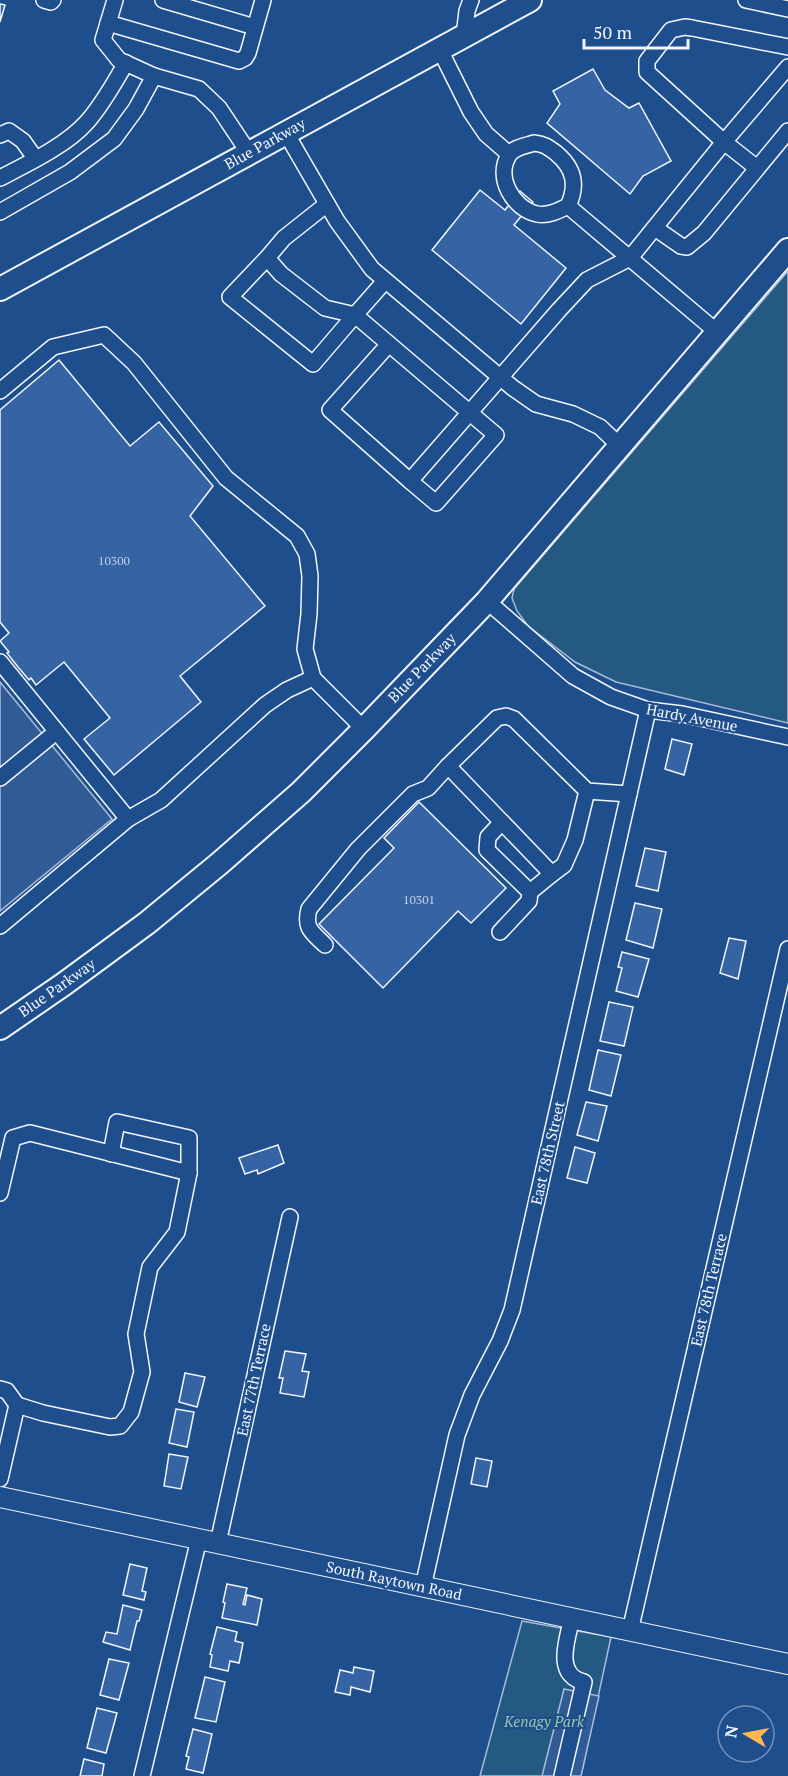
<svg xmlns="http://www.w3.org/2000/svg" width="788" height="1776" viewBox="0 0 788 1776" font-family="'PT Serif',serif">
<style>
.green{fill:#245a82;stroke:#a8bbd7;stroke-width:1.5}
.parking{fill:#305b95;stroke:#a8bbd7;stroke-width:1.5}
.building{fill:#3563a3;stroke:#f2f6ff;stroke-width:1.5}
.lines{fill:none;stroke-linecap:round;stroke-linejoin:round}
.minor-casing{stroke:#f2f6ff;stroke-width:18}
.major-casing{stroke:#f2f6ff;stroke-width:22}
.highway-casing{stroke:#f2f6ff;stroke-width:26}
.minor{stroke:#1f4e8c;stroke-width:15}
.major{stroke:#1f4e8c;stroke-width:20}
.highway{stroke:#1f4e8c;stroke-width:22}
.labels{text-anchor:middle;stroke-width:4.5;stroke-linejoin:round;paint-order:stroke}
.number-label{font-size:12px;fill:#c3d1e8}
.street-label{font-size:15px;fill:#f2f6ff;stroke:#1f4e8c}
.park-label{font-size:15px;font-style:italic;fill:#97c8a6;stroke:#1f4e8c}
</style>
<rect width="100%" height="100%" fill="#1f4e8c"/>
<g class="green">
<path d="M788,271V723L616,682L575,662L528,626L517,611L512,598L514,589Z"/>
<path d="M522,1621L611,1637L581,1776H480Z"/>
</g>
<g class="parking">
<path d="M0,682L112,819L0,911Z"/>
<path d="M564,1689L599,1696L581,1776H542Z"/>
</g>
<g class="building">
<path d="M0,4L5,5L0,22Z"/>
<path d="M593,69L605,90L629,108L639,103L671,161L643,176L630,194L547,123L560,104L553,91Z"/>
<path d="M480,190L505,210L520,191L533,202L514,225L566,268L521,324L432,250Z"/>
<path d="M59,360L130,446L159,422L213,486L190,516L265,606L180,676L201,702L114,775L84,739L110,718L64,662L36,685L31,678L29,680L18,667L7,653L9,652L0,641L9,633L0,622V410Z"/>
<path d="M672,739L692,744L684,775L665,769Z"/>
<path d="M419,802L506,888L471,923L458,911L383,988L319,924L394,848L384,838Z"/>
<path d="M645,848L666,852L658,891L636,886Z"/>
<path d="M635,903L662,909L653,948L626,940Z"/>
<path d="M729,938L746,941L738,979L720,973Z"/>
<path d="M622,952L649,959L638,997L616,991L622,968L618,967Z"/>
<path d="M609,1002L633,1007L624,1046L600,1041Z"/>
<path d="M598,1050L621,1055L611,1096L589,1090Z"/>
<path d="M586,1102L607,1106L598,1141L577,1135Z"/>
<path d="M278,1145L284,1163L258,1174L257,1170L245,1174L239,1158Z"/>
<path d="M575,1147L595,1153L587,1183L567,1178Z"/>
<path d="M285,1351L306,1354L302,1371L309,1372L304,1397L280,1393L283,1378H279Z"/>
<path d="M185,1373L205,1377L197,1407L179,1402Z"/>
<path d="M176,1409L194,1412L187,1447L169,1443Z"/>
<path d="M169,1454L188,1457L181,1489L164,1486Z"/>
<path d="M476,1458L492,1461L487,1487L471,1484Z"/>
<path d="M130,1564L147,1568L142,1591L146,1592L144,1600L123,1595Z"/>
<path d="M227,1584L247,1588L243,1604L245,1605L247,1595L262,1599L257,1625L222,1618L225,1603L223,1602Z"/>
<path d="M123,1605L142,1610L139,1621H137L130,1650L103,1642L106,1632L117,1634Z"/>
<path d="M217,1627L237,1632L235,1641L243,1643L239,1663L230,1661L228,1671L210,1667L212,1655L210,1654Z"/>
<path d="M109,1659L129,1663L119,1700L100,1695Z"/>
<path d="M354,1667L374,1671L370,1692L351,1687L350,1695L335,1692L340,1670L353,1673Z"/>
<path d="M205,1677L225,1682L216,1722L195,1718Z"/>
<path d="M97,1708L117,1713L106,1753L87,1748Z"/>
<path d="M193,1729L212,1734L203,1773L186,1769L189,1757L186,1756Z"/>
<path d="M84,1759L104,1764L102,1776H80Z"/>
</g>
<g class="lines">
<g class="minor-casing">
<g id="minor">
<path d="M44,0L51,2L53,0"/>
<path d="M115,0L103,40L119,60L154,76"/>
<path d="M163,0L255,27"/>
<path d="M746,0L788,9"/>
<path d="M108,23L239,61L245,58L248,53L263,0"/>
<path d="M464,36L467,11L471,0"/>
<path d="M440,50L471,112L486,134L509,154"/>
<path d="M286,133L337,221L372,269L513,388L536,404L573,414L600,427L620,446"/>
<path d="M0,135L9,131L23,141L35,158"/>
<path d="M534,143C544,144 548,147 556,153C574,168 578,185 568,206C558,211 548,216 537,214C513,209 495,177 509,155C514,147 526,146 534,143Z"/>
<path d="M757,168L724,142L788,67"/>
<path d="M0,178C27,164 67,145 87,122C103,104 114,83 126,63"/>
<path d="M568,206L717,332"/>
<path d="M0,212L70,172L114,139L136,109L154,76L199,89L219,108L249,153"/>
<path d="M655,228L681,246L687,247L704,233L788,131"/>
<path d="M267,258L230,297L313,364L355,315L325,308L281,274L267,258L284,238L327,204"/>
<path d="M385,281L355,315L389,344L330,410L410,481L559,310L587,280L630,258L724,142L647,72V61L671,30L685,27L692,28L788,47"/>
<path d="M389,344L496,435L436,503L410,481"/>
<path d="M0,391L53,347L104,335L134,363L226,478L297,536L307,554L310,576L309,614L305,649L313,678"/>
<path d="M487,601L573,676L611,697L648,710L682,714L788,737"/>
<path d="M0,662L128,819"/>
<path d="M0,778L56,732"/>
<path d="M587,791L514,719L506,716L497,718L448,766L552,874L564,865L575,840L587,791L629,794"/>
<path d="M502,822L488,837L487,850L530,892L552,874"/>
<path d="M0,926L128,819L161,800L265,705L287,690L313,678L364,729"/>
<path d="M500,932L529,901L530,892"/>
<path d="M325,945C312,932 304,929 309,909L358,849L413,794L428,788L448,766"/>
<path d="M0,1193L13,1138L30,1133L189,1173"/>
<path d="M0,1389L7,1391L17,1405L0,1479"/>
<path d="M17,1405L43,1413L110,1427L120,1426L131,1412L142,1372L136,1334L150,1267L177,1232L189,1173V1138L117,1122L111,1154"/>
<path d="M218,1543L290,1217"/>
<path d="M423,1587L457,1435L472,1395L500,1341L512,1310L648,710"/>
<path d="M630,1631L788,949"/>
<path d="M142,1776L199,1539"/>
<path d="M562,1776L584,1682C554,1675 567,1640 572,1618"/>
</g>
</g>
<g class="major-casing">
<path id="major" d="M0,1497L788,1664"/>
</g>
<g class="highway-casing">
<g id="highway">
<path d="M0,289L530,0"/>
<path d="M0,1028L64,984L147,923L220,863L301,792L364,729L487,601L788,250"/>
</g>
</g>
<use href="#minor" class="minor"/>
<use href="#major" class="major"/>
<use href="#highway" class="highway"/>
</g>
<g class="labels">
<g class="number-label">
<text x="114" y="565">10300</text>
<text x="419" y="904">10301</text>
</g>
<g class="street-label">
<text transform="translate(265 144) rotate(-29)" y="5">Blue Parkway</text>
<text transform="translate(422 668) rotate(-46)" y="5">Blue Parkway</text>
<text transform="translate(692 718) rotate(11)" y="5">Hardy Avenue</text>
<text transform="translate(57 988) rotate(-35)" y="5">Blue Parkway</text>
<text transform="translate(548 1153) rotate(-77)" y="5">East 78th Street</text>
<text transform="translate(709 1290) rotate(-77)" y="5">East 78th Terrace</text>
<text transform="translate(254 1380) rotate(-78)" y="5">East 77th Terrace</text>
<text transform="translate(394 1581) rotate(12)" y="5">South Raytown Road</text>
</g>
<g class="park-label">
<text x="544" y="1727">Kenagy Park</text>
</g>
</g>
<g transform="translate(746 1734) rotate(280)"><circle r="28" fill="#1f4e8c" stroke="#7391ba" stroke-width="1.5"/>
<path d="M0-4.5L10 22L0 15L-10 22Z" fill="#ffb74d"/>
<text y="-9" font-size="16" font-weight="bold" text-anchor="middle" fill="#f2f6ff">N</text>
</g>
<path d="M584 39v9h104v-9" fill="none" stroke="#f2f6ff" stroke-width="3"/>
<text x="593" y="39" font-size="18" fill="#f2f6ff" stroke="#1f4e8c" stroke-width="4.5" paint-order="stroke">50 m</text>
</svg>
